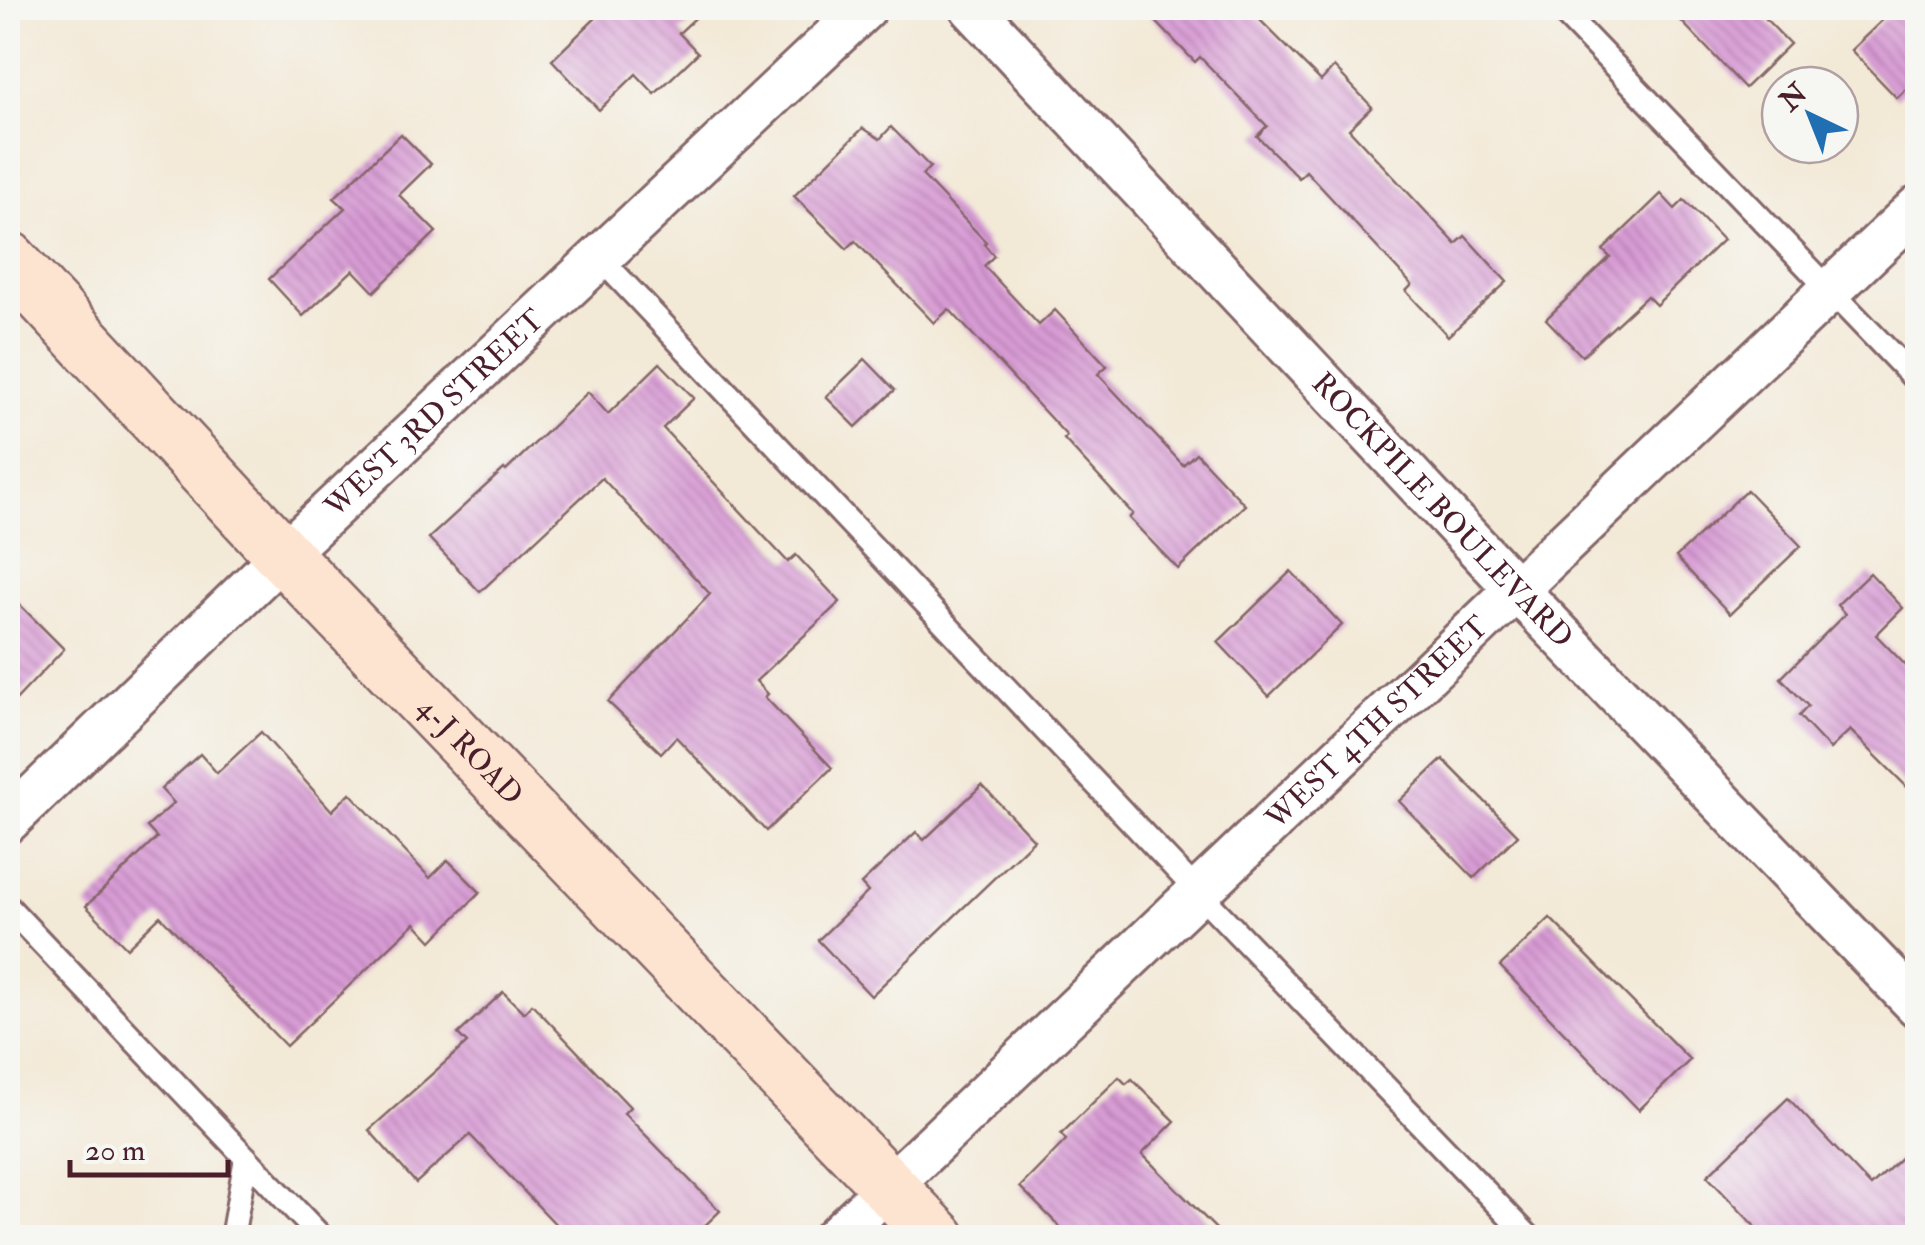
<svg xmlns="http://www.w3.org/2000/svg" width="1925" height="1245" viewBox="0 0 1925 1245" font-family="'IM FELL Double Pica',serif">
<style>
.building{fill:url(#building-back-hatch)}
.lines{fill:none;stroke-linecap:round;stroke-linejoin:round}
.service-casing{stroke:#856667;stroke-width:28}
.minor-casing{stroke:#856667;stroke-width:48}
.secondary-casing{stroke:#856667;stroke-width:60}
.service{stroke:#fff;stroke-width:22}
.minor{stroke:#fff;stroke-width:42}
.secondary{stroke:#fde4d1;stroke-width:55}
.labels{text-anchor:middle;stroke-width:8;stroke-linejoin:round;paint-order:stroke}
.street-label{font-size:30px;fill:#4a1f2b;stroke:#f6f6f2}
</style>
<defs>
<pattern id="building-back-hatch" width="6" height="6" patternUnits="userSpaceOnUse" patternTransform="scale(2.5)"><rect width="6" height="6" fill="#d89bd5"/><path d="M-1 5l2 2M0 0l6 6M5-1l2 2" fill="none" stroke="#b17ead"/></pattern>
</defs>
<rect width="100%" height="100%" fill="#f6f6f2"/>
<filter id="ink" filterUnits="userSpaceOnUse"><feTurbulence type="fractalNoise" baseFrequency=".01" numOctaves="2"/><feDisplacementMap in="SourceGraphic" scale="20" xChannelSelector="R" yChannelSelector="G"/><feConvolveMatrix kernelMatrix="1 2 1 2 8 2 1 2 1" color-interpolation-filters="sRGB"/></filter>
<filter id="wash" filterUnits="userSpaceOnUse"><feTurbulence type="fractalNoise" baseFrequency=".0048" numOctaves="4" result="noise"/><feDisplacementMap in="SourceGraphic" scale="40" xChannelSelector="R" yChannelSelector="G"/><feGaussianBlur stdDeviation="2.25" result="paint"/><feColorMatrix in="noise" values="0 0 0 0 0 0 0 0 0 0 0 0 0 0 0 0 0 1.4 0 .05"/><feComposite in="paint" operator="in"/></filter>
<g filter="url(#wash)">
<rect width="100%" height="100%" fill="#f3e9d7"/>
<g id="blocks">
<g class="building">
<path d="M606,8H706L679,33L698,53L655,94L636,74L599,110L552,60Z"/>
<path d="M1143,8H1248L1321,81L1334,67L1372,107L1349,129L1456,244L1465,236L1507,282L1448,336L1406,291L1412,285L1306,171L1299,178L1257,136L1267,126L1200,57L1195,62Z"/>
<path d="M1669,8H1755L1790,44L1745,88Z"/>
<path d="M1895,8H1918V78L1897,98L1851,50Z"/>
<path d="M891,127L930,167L922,175L986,242L984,244L994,256L984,266L1039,325L1055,310L1107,366L1098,374L1183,465L1196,453L1245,505L1178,569L1129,518L1133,514L1064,439L1067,436L949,309L934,323L855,241L847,249L794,196L863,128L880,139Z"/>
<path d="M401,134L431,164L399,195L436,232L374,292L353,270L303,316L269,279L345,208L334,198Z"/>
<path d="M1661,194L1675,209L1684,200L1723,240L1656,305L1647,296L1582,356L1546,319L1610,257L1603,250Z"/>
<path d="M865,359L895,390L856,427L826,397Z"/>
<path d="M660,363L694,398L663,428L788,562L796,555L840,602L756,681L768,694L765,697L832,768L766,831L676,737L661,753L608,702L710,594L602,478L480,592L429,538L504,469L506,471L588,392L608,414Z"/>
<path d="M1747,490L1801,546L1730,614L1676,557Z"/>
<path d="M1291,571L1342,625L1269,696L1218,642Z"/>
<path d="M1870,573L1903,608L1876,635L1918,678V798L1850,730L1830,749L1799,716L1808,706L1781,678L1845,614L1837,605Z"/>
<path d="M8,593L64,649L8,708Z"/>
<path d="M261,732L332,811L350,793L430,878L448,860L480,892L432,941L415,923L286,1046L160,916L127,948L86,906L157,838L147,827L174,803L161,789L200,754L217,773Z"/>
<path d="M1443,759L1518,835L1474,878L1399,801Z"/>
<path d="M982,785L1034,840L871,996L818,940L868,892L861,884L916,832L924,840Z"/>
<path d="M1550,918L1690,1060L1639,1110L1500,966Z"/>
<path d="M503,992L524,1013L532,1004L630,1107L624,1113L720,1211L692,1238H569L470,1135L416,1183L369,1130L467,1043L458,1034Z"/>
<path d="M1119,1077L1126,1084L1132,1079L1175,1121L1142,1154L1225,1238H1071L1020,1187L1066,1140L1061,1134Z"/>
<path d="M1788,1098L1871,1186L1918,1142V1238H1766L1707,1176Z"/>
</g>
</g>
</g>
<g filter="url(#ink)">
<use href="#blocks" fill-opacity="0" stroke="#856667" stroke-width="2.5"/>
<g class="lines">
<g class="service-casing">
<g id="service">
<path d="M1559,8L1918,382"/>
<path d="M601,259L1198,892L1530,1238"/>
<path d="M8,907L322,1238"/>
<path d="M232,1238L246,1158"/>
</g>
</g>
<g class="minor-casing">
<g id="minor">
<path id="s1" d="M972,8L1516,589L1918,1006"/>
<path id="s2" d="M8,821L283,555L865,8"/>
<path id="s3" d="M835,1238L1918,207"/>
</g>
</g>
<g class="secondary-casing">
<g id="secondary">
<path id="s4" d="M8,259L283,555L938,1238"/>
</g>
</g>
<use href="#service" class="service"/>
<use href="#minor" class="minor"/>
<use href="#secondary" class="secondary"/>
</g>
</g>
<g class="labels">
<g class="street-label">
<text dy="10" stroke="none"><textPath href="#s2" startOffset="590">WEST 3RD STREET</textPath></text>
<text dy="10" stroke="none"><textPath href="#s1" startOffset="688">ROCKPILE BOULEVARD</textPath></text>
<text dy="10" stroke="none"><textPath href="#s3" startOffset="748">WEST 4TH STREET</textPath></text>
<text dy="10" stroke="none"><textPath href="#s4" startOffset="675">4-J ROAD</textPath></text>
</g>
</g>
<rect width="1925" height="1245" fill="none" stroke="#f6f6f2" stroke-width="40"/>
<g transform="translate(1810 115) rotate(317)"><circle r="48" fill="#f6f6f2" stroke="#b1a0a2" stroke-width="2.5"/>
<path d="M0-8L18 38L0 25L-18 38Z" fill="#1f6fb2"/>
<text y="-15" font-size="28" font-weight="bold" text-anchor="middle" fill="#4a1f2b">N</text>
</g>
<path d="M70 1160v15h158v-15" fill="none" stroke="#4a1f2b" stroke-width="5"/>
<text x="85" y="1160" font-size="30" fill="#4a1f2b" stroke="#f6f6f2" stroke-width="8" paint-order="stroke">20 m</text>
</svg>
